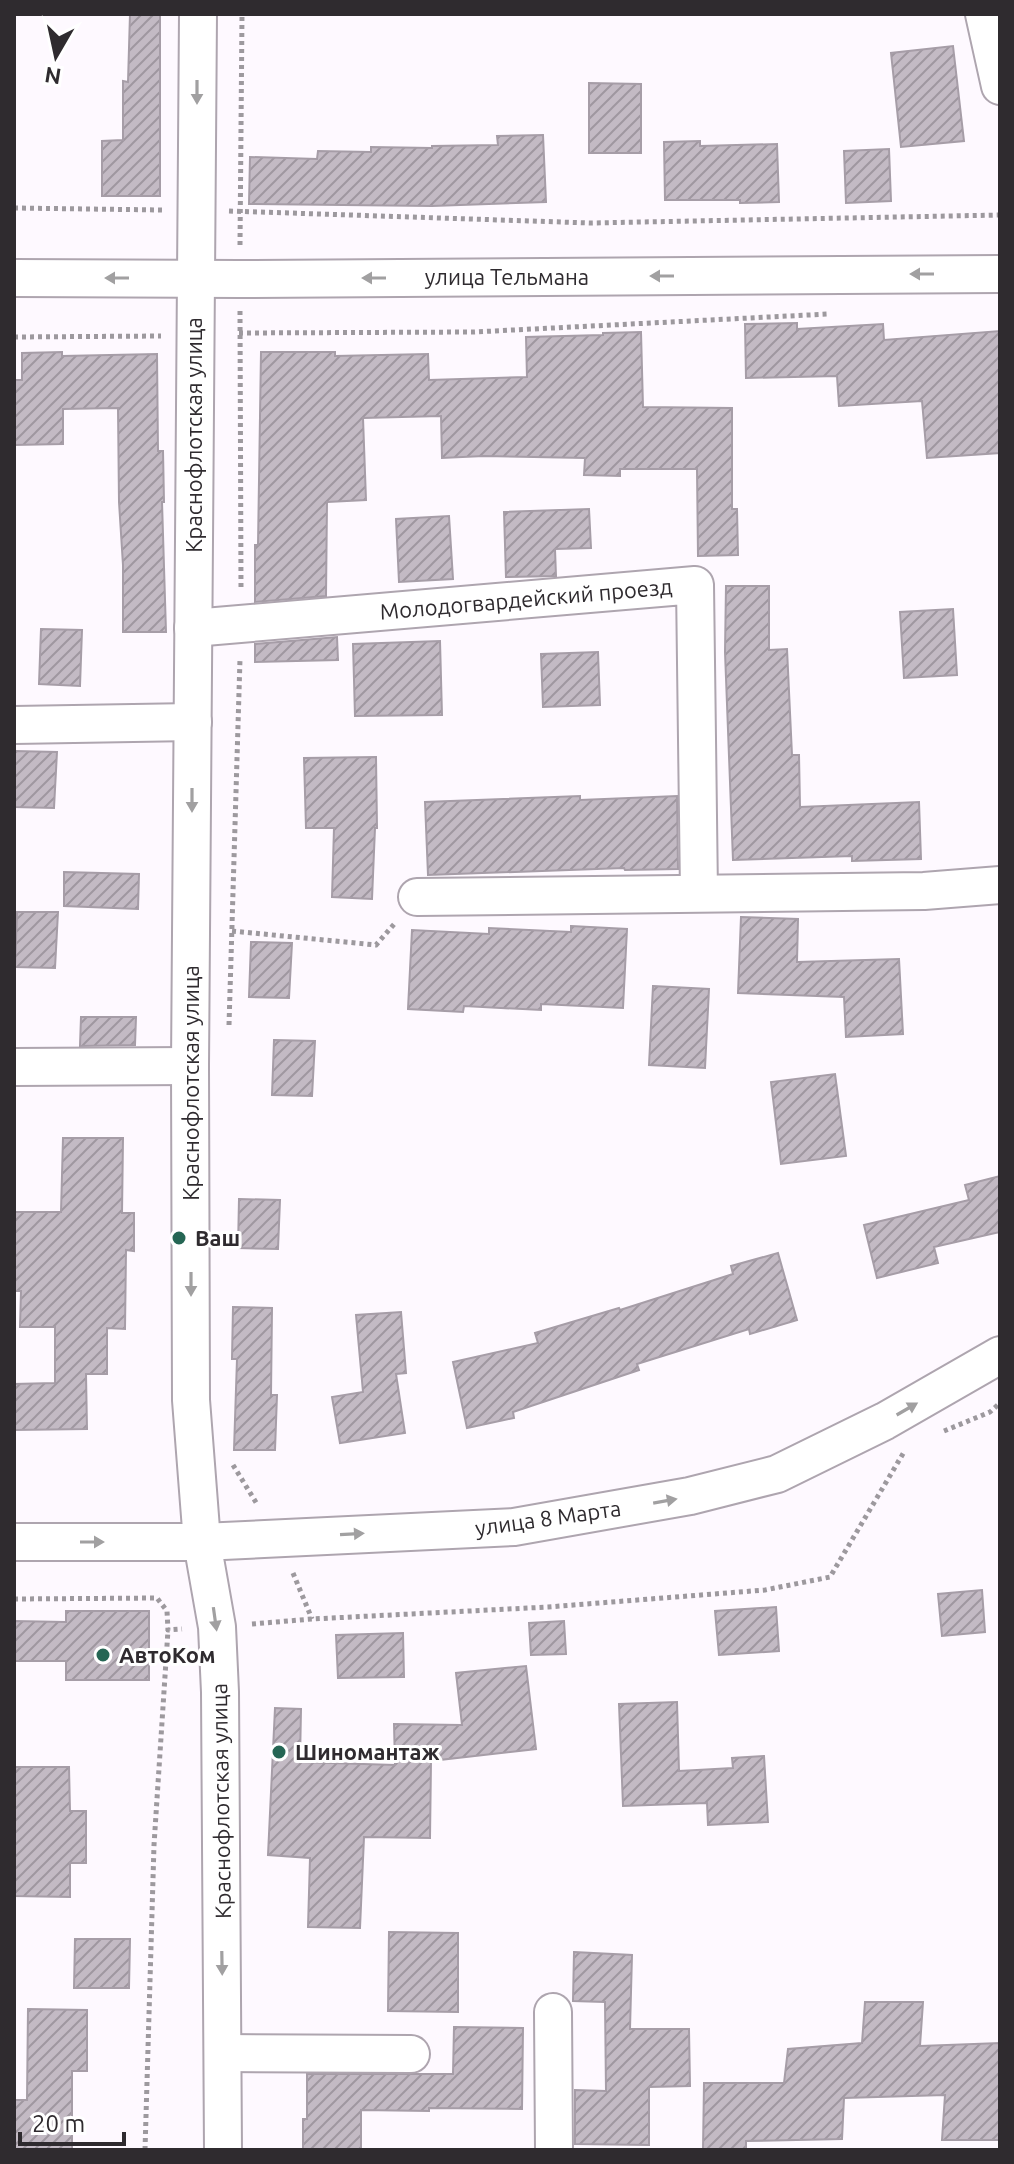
<svg xmlns="http://www.w3.org/2000/svg" width="1014" height="2164" viewBox="0 0 1014 2164" font-family="Ubuntu,sans-serif">
<style>
.building{fill:url(#building-hatch);stroke:#a69da7;stroke-width:2}
.lines{fill:none;stroke-linecap:round;stroke-linejoin:round}
.minor-casing{stroke:#aea5af;stroke-width:40}
.path{stroke:#9d999e;stroke-width:5;stroke-dasharray:4 4;stroke-linecap:butt}
.minor{stroke:#fff;stroke-width:36}
.oneway{fill:#a1a0a1}
.poi-dot{fill:#256654;stroke:#fff;stroke-width:3}
.labels{text-anchor:middle;stroke-width:6;stroke-linejoin:round;paint-order:stroke}
.street-label{font-size:22px;fill:#2f2b2f;stroke:#fff}
.poi-label{font-size:22px;font-weight:bold;fill:#2f2b2f;stroke:#fff;text-anchor:start}
</style>
<defs>
<pattern id="building-hatch" width="6" height="6" patternUnits="userSpaceOnUse" patternTransform="scale(2)"><rect width="6" height="6" fill="#c3bac4"/><path d="M-1 1l2-2M0 6l6-6M5 7l2-2" fill="none" stroke="#9f97a0"/></pattern>
</defs>
<rect width="100%" height="100%" fill="#fef9ff"/>
<g class="building">
<path d="M130,14H160V196H102V141L123,140V81L128,82Z"/>
<path d="M953,46L964,141L901,147L891,53Z"/>
<path d="M589,83L641,84V153H589Z"/>
<path d="M543,135L546,202L432,206L249,204L250,157L317,159L318,151L371,152V147L432,148V146L498,145L497,136Z"/>
<path d="M700,141V146L777,144L779,202L740,203V200H665L664,142Z"/>
<path d="M889,149L891,201L846,203L844,151Z"/>
<path d="M797,323V329L883,324L884,340L1000,331V453L927,458L922,401L839,406L837,376L746,378L745,324Z"/>
<path d="M641,332L643,407L732,408V509H737L738,555L698,556L697,469H620V476L584,475L585,458L484,456L442,458L441,416L363,418L366,500L327,502L326,596L255,602V545H258L261,352H335V356L428,354L429,380L527,377L526,337L603,335V333Z"/>
<path d="M62,352V356L157,354L158,451H163L164,502H162L166,632H123V565L119,502L118,408L63,409V444L14,445V380H22V353Z"/>
<path d="M589,509L591,548L555,549L556,576L506,577L504,512Z"/>
<path d="M449,516L453,579L399,582L396,519Z"/>
<path d="M726,586H769V650L787,649L792,755H799L800,807L919,802L921,859L852,861V856L733,860L725,652Z"/>
<path d="M953,609L957,675L904,678L900,612Z"/>
<path d="M41,629L82,630L80,686L39,684Z"/>
<path d="M337,637L338,660L255,662V644Z"/>
<path d="M440,641L442,715L355,716L353,644Z"/>
<path d="M598,652L600,705L543,707L541,654Z"/>
<path d="M15,751L57,752L54,808L14,807Z"/>
<path d="M376,757L377,828H375L372,899L332,897L334,828H306L304,758Z"/>
<path d="M580,796V800L677,796L678,869L625,870L624,868L428,875L425,802Z"/>
<path d="M64,872L139,874L138,909L64,906Z"/>
<path d="M17,912H58L55,968L15,967Z"/>
<path d="M741,917L798,919L797,962L899,959L903,1034L846,1037L844,997L738,993Z"/>
<path d="M571,926L627,929L623,1008L541,1004V1010L464,1006L463,1012L408,1009L412,930L489,934V928L571,932Z"/>
<path d="M251,942L292,943L289,998L249,997Z"/>
<path d="M653,986L709,989L705,1068L649,1065Z"/>
<path d="M81,1017H136L135,1045L80,1046Z"/>
<path d="M274,1040L315,1041L312,1096L272,1095Z"/>
<path d="M835,1074L846,1156L781,1164L771,1082Z"/>
<path d="M63,1138H123L122,1213H134V1251L126,1250L125,1329L107,1328V1374H86L87,1429L14,1430V1384L55,1383V1327H20L21,1291H14V1212H61Z"/>
<path d="M1000,1176V1232L934,1247L938,1263L877,1278L864,1225L969,1200L965,1185Z"/>
<path d="M239,1199L280,1200L278,1249L238,1248Z"/>
<path d="M778,1253L797,1320L750,1334L749,1329L637,1364L639,1370L513,1412L514,1418L467,1428L453,1362L538,1343L535,1333L619,1308L620,1310L733,1274L731,1266Z"/>
<path d="M233,1307L272,1308L271,1395H277L275,1450H234L237,1359H232Z"/>
<path d="M401,1312L406,1373L396,1374L405,1433L340,1443L332,1397L363,1392L356,1315Z"/>
<path d="M982,1590L985,1632L942,1636L938,1594Z"/>
<path d="M776,1607L779,1651L719,1655L715,1611Z"/>
<path d="M66,1611H149V1680H66V1661H14V1621L66,1622Z"/>
<path d="M564,1621L566,1654L531,1655L529,1623Z"/>
<path d="M403,1633L404,1677L338,1678L336,1635Z"/>
<path d="M526,1666L536,1749L431,1761L430,1838L364,1837L360,1928L308,1927L310,1858L268,1855L275,1708L301,1709L300,1762L395,1765L394,1724L462,1725L456,1673Z"/>
<path d="M677,1702L679,1771L733,1768L732,1758L764,1756L768,1822L708,1825L707,1803L623,1806L619,1704Z"/>
<path d="M14,1767H69L70,1811H86V1863H70V1897L14,1896Z"/>
<path d="M389,1932L458,1933V2012L388,2011Z"/>
<path d="M75,1939H130L129,1988H74Z"/>
<path d="M574,1952L632,1955L630,2029H689L690,2086L649,2087V2145L575,2144V2090L606,2091L605,2002L573,2001Z"/>
<path d="M865,2002H923L920,2046L1000,2043V2140H942L945,2095L844,2098L842,2139L746,2141V2150H703L704,2083H784L788,2049L862,2043Z"/>
<path d="M28,2009L87,2010V2071H72V2150H14V2100H27Z"/>
<path d="M454,2027L523,2028L522,2109L429,2108V2111L361,2110V2150H303V2119H307V2074H453Z"/>
</g>
<g class="lines">
<g class="minor-casing">
<g id="minor">
<path d="M198,14L190,1066L191,1400L202,1542L217,1627L220,1692L223,2150"/>
<path d="M984,14L1000,86"/>
<path d="M14,278L239,279L1000,274"/>
<path d="M193,628L695,585L699,893"/>
<path d="M14,725L193,722"/>
<path d="M417,897L924,891L1000,885"/>
<path d="M14,1067L190,1066"/>
<path d="M14,1542H202L514,1527L690,1496L777,1474L885,1421L1000,1355"/>
<path d="M553,2012L554,2150"/>
<path d="M223,2053L411,2054"/>
</g>
</g>
<g class="path">
<path d="M14,208L163,210"/>
<path d="M229,211L591,223L1000,215"/>
<path d="M240,245L242,14"/>
<path d="M240,311L241,589"/>
<path d="M239,333L474,332L828,314"/>
<path d="M14,337L161,336"/>
<path d="M232,931L376,945L396,922"/>
<path d="M229,1025L240,659"/>
<path d="M944,1431L990,1412L1000,1403"/>
<path d="M233,1465L257,1504"/>
<path d="M293,1573L312,1619"/>
<path d="M14,1599L157,1598L167,1611L168,1630L182,1629"/>
<path d="M252,1624L312,1619L548,1607L765,1590L830,1577L904,1452"/>
<path d="M145,2150L154,1845L168,1630"/>
</g>
<use href="#minor" class="minor"/>
</g>
<defs><path id="oneway-solid" d="M-6-.8H1V-3.2L6.5 0L1 3.2V.8H-6Z" transform="scale(2)"/></defs>
<g class="oneway">
<use href="#oneway-solid" transform="translate(197 92) rotate(90)"/>
<use href="#oneway-solid" transform="translate(922 274) rotate(180)"/>
<use href="#oneway-solid" transform="translate(662 276) rotate(180)"/>
<use href="#oneway-solid" transform="translate(117 278) rotate(-180)"/>
<use href="#oneway-solid" transform="translate(374 278) rotate(180)"/>
<use href="#oneway-solid" transform="translate(192 800) rotate(90)"/>
<use href="#oneway-solid" transform="translate(191 1284) rotate(90)"/>
<use href="#oneway-solid" transform="translate(907 1409) rotate(-30)"/>
<use href="#oneway-solid" transform="translate(665 1501) rotate(-10)"/>
<use href="#oneway-solid" transform="translate(352 1534) rotate(-3)"/>
<use href="#oneway-solid" transform="translate(92 1542)"/>
<use href="#oneway-solid" transform="translate(215 1619) rotate(82)"/>
<use href="#oneway-solid" transform="translate(222 1963) rotate(89)"/>
</g>
<g class="poi-dot">
<circle cx="179" cy="1238" r="8"/>
<circle cx="103" cy="1655" r="8"/>
<circle cx="279" cy="1752" r="8"/>
</g>
<g class="labels">
<g class="street-label">
<text x="507" y="285">улица Тельмана</text>
<text transform="translate(194 435) rotate(-90)" y="8">Краснофлотская улица</text>
<text transform="translate(526 599) rotate(-5)" y="8">Молодогвардейский проезд</text>
<text transform="translate(191 1083) rotate(-90)" y="8">Краснофлотская улица</text>
<text transform="translate(548 1518) rotate(-8)" y="8">улица 8 Марта</text>
<text transform="translate(221 1801) rotate(-91)" y="8">Краснофлотская улица</text>
</g>
<g class="poi-label">
<text x="195" y="1246">Ваш</text>
<text x="119" y="1663">АвтоКом</text>
<text x="295" y="1760">Шиномантаж</text>
</g>
</g>
<rect width="1014" height="2164" fill="none" stroke="#2f2b2f" stroke-width="32"/>
<g transform="translate(56 56) rotate(189)" stroke="#ffffff" stroke-width="6" paint-order="stroke">
<path d="M0-6L14 30L0 20L-14 30Z" fill="#2f2b2f"/>
<text y="-12" font-size="22" font-weight="bold" text-anchor="middle" fill="#2f2b2f">N</text>
</g>
<path d="M20 2132v12h104v-12" fill="none" stroke="#2f2b2f" stroke-width="4"/>
<text x="32" y="2132" font-size="24" fill="#2f2b2f" stroke="#ffffff" stroke-width="6" paint-order="stroke">20 m</text>
</svg>
